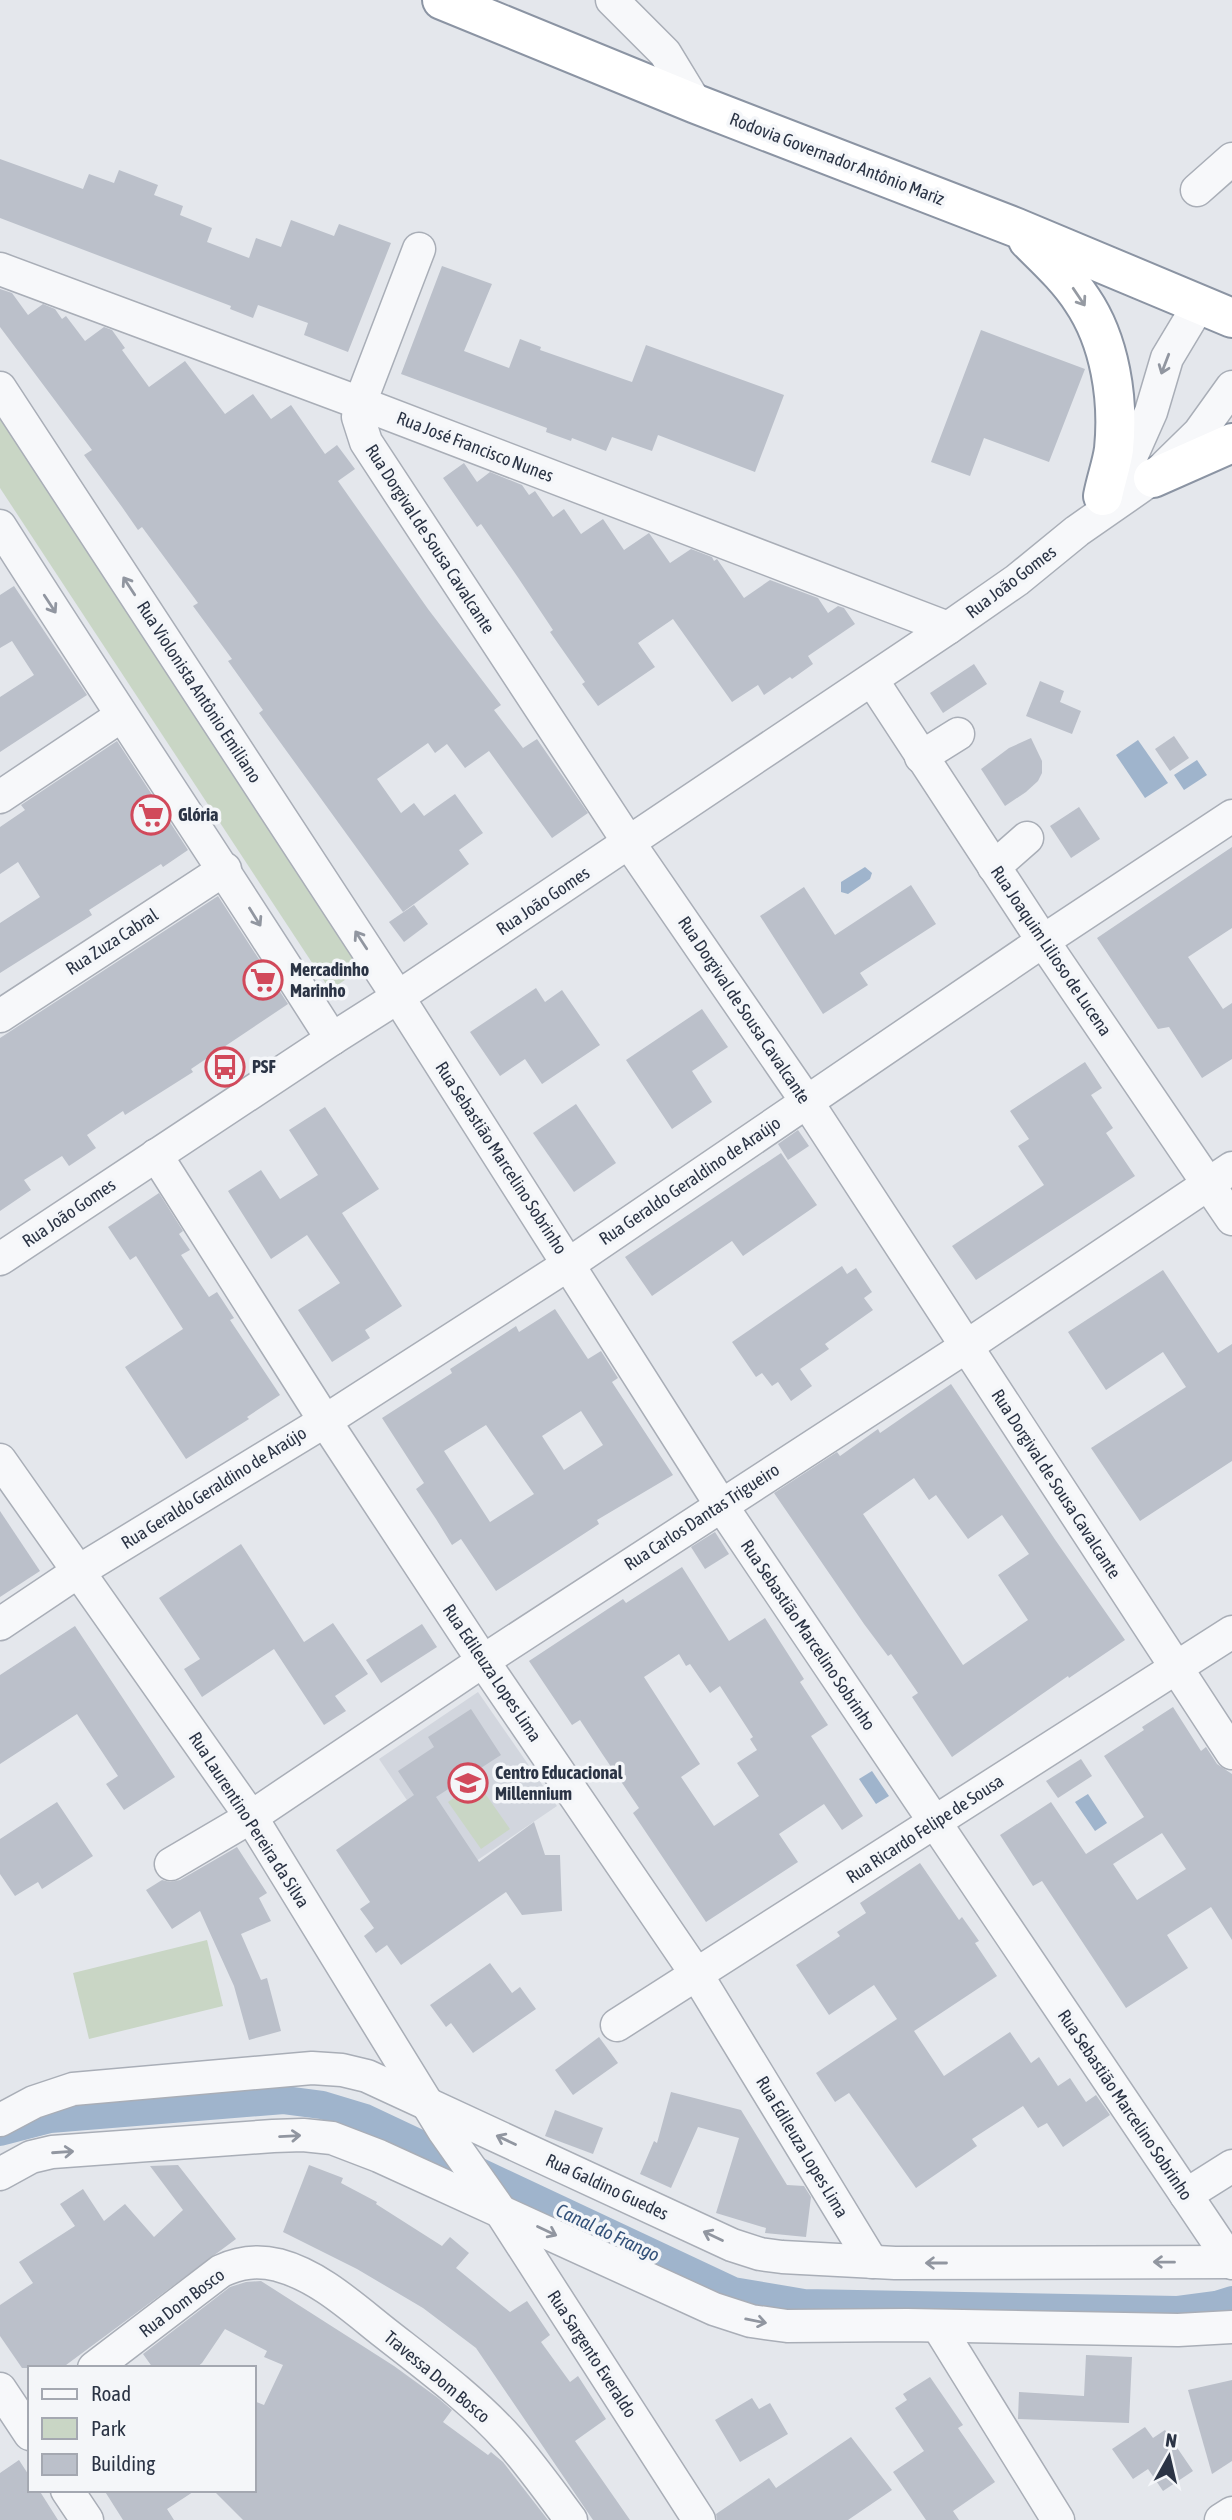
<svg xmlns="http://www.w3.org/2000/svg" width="1232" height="2520" viewBox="0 0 1232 2520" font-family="'Asap Condensed',sans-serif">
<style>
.built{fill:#d2d6de}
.green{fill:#c9d6c5}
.water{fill:#9fb4cc}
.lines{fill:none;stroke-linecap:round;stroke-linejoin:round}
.canal{stroke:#9fb4cc;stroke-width:28}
.building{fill:#bbc0ca;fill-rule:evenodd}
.minor-casing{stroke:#a9aeb7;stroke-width:35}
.highway-casing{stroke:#8b94a3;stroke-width:42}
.minor{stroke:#f7f8fa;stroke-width:32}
.highway{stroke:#fff;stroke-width:38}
.oneway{stroke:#959aa2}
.oneway2{stroke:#9196a0}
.labels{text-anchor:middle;stroke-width:7;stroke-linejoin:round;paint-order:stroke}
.street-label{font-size:18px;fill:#2b3445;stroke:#f4f6f9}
.poi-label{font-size:18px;font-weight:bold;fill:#2b3445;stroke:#f4f6f9;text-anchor:start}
.water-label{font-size:19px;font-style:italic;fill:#34527a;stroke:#f4f6f9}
</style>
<rect width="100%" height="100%" fill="#e4e7ec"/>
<path class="built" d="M478,1692L557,1806L457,1874L379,1759Z"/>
<g class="green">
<path d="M0,402L373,961L330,990L0,488Z"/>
<path d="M477,1782L510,1829L481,1849L448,1802Z"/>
<path d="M207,1940L223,2006L89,2039L73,1973Z"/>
</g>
<g class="water">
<path d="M1138,740L1168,783L1145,798L1116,755Z"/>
<path d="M1197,760L1207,775L1184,790L1174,775Z"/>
<path d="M865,867L872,873L870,879L848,894L841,892V882Z"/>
<path d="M872,1771L889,1796L876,1804L859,1779Z"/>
<path d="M1088,1794L1107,1823L1095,1831L1075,1802Z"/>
</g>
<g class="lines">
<path class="canal" d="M0,2132L50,2119L284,2100L322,2105L365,2118L733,2291L804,2303L1178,2310L1216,2305L1232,2300"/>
</g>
<g class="building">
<path d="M0,159L83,189L89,174L114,183L119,170L158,185L154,195L183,206L180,215L212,228L207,242L249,258L256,238L281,247L291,220L334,236L339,224L391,243L348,352L304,335L308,323L258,305L253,318L230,309L231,306L0,218Z"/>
<path d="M442,266L492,284L464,351L509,368L520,339L541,347L540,350L632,382L646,345L784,395L755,472L658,435L652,451L612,437L606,451L572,438L571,441L546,432L547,428L401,374Z"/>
<path d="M0,289L12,293L28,315L43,304L55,309L62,319L66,316L85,341L104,327L112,330L125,348L122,350L149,387L185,361L225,414L253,394L271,419L291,405L325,454L337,445L355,469L338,481L428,609L501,705L494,710L523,748L537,739L588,813L552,838L489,751L465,768L447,744L435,753L428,743L377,779L401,813L414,803L424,816L455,794L483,833L459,850L469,864L403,912L259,713L263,710L228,661L232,659L193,606L198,603L142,527L138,530L122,507L84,455L92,450L0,327Z"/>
<path d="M981,330L1085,369L1049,462L984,438L970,476L931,462Z"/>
<path d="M464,463L477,482L490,472L522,485L529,495L535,491L553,517L564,509L581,534L603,519L624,550L649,533L670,563L691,549L712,557L714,561L717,559L744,598L770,580L818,598L828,613L838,606L844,608L855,624L808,656L813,664L792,679L790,677L764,695L758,685L732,702L673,619L638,643L655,667L598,706L582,684L585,682L550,632L553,630L519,579L481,524L477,527L443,478Z"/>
<path d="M14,586L87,695L0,752V697L34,675L12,641L0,648V595Z"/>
<path d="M974,664L987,684L943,713L930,693Z"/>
<path d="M1040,681L1064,691L1060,702L1081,711L1072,734L1026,716Z"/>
<path d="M1174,736L1189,758L1170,771L1155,749Z"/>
<path d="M1031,738L1042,761V773L1038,781L1026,792L1005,806L981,769L1009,748Z"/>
<path d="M117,741L188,850L163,867L161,864L89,910L92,915L0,973V923L40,897L18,862L0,874V827L25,810L21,805Z"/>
<path d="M1079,807L1100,839L1071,858L1050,826Z"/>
<path d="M1232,847V928L1188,957L1223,1009L1232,1003V1059L1202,1078L1169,1027L1158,1029L1097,938Z"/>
<path d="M911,885L936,924L860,973L868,985L823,1014L760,916L804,887L835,935Z"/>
<path d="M218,896L288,1004L191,1069L193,1072L125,1115L123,1111L87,1135L96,1148L69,1166L62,1156L24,1180L31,1190L0,1211V1038Z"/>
<path d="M414,905L428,924L404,942L389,922Z"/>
<path d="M536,988L545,1002L562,990L600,1045L542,1084L525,1059L500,1076L470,1032Z"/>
<path d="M702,1009L728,1047L692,1071L712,1102L672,1129L626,1060Z"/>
<path d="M1085,1062L1102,1088L1091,1095L1113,1128L1106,1133L1135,1176L976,1280L952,1246L1044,1185L1018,1146L1029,1139L1010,1111Z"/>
<path d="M576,1104L616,1163L574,1192L533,1133Z"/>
<path d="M325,1107L379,1189L342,1213L402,1306L365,1330L370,1338L332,1362L298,1310L340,1283L307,1235L271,1259L228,1191L261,1170L280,1199L318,1175L289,1130Z"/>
<path d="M798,1130L809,1146L788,1160L778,1144Z"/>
<path d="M781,1153L817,1205L743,1256L732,1241L652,1296L625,1257Z"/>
<path d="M159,1193L183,1231L179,1234L190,1250L181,1255L209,1297L217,1292L234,1318L230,1320L280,1395L247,1417L249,1419L186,1459L125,1367L183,1329L136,1256L130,1260L108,1227Z"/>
<path d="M842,1266L847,1274L856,1268L872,1292L864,1298L873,1310L825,1344L829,1349L800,1369L812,1386L791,1401L778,1382L772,1386L762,1373L756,1377L732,1342Z"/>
<path d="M1163,1270L1218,1353L1232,1344V1461L1140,1521L1091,1448L1186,1387L1163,1352L1106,1390L1068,1332Z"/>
<path d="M555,1309L588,1359L601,1351L618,1378L612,1382L673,1475L597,1520L599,1524L496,1591L461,1539L452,1545L436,1519L416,1489L424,1483L382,1418L452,1373L450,1369L516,1326L519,1332ZM581,1411L603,1445L564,1470L542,1436ZM486,1425L534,1494L490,1522L444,1451Z"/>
<path d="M951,1384L1056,1541L1125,1640L1069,1678L1068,1676L952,1757L912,1697L918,1693L891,1654L888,1656L864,1624L774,1493L837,1452L840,1456L878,1429L880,1433ZM914,1478L929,1500L936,1495L968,1539L1002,1515L1029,1554L998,1575L1028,1620L963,1665L863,1514Z"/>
<path d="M0,1511L40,1571L0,1597Z"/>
<path d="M715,1532L729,1554L705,1569L691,1547Z"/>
<path d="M241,1544L304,1642L333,1623L368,1674L335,1696L346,1711L324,1725L274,1649L202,1697L184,1669L200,1659L159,1598Z"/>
<path d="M682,1567L729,1641L765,1618L804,1679L800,1682L828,1725L811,1736L863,1816L842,1830L824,1804L779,1834L798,1862L706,1922L633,1813L639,1808L603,1755L580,1720L572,1725L529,1661L623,1599L626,1603ZM679,1654L686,1666L690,1664L710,1693L720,1686L753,1737L750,1739L757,1750L737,1763L759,1796L714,1826L681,1777L700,1764L644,1677Z"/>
<path d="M422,1624L437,1647L381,1683L366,1660Z"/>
<path d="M75,1626L175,1777L124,1810L106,1784L118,1776L77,1714L0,1764V1675Z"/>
<path d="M1173,1707L1201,1751L1206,1747L1217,1764L1232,1774V1940L1211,1907L1167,1935L1188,1968L1126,2008L1042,1881L1033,1886L1000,1835L1051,1802L1086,1854L1144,1817L1104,1756L1144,1730L1142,1727ZM1162,1833L1186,1869L1137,1900L1113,1864Z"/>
<path d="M471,1709L501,1755L436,1797L479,1862L534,1822L545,1855H560L562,1911L522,1915L506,1892L401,1965L387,1945L376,1953L364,1936L374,1928L360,1909L370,1902L336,1850L414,1795L398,1771L434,1747L428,1737Z"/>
<path d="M1081,1759L1092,1776L1058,1798L1046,1781Z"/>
<path d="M57,1802L93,1856L42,1889L38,1882L15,1896L0,1874V1839Z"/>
<path d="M237,1847L267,1893L259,1898L271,1921L241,1934L261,1980L267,1978L281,2031L249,2040L234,1986L200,1911L172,1929L146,1890L162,1880L170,1882L180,1880Z"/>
<path d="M920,1863L959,1920L962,1917L979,1941L975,1943L997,1976L914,2031L944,2076L1010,2032L1031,2063L1039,2057L1058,2086L1070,2078L1086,2102L1096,2095L1110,2115L1063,2147L1047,2123L1038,2128L1023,2106L972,2139L977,2146L916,2188L849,2093L835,2102L816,2073L897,2019L874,1985L829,2015L796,1965L840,1936L837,1932L866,1913L860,1903Z"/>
<path d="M490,1963L512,1993L520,1987L536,2009L473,2053L451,2023L446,2027L430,2005Z"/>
<path d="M599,2037L618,2063L573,2095L555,2070Z"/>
<path d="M671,2092L741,2110L787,2185L804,2186L811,2197L806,2237L765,2233L766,2228L716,2213L739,2138L698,2127L671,2188L640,2174L654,2141L657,2143Z"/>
<path d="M555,2110L603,2128L593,2154L545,2136Z"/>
<path d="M178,2165L236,2239L62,2368H22L0,2336V2305L33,2283L19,2262L75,2226L60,2204L83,2189L104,2221L125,2204L154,2237L183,2210L150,2166Z"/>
<path d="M309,2165L343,2178L341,2183L377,2202L376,2204L442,2246L450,2237L469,2253L456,2268L510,2312L527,2301L550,2335L541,2342L570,2382L578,2376L606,2419L575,2441L630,2520H593L476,2348L423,2308L357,2269L283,2232Z"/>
<path d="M261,2281L394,2366L438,2398L452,2410L443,2422L488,2455L491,2452L503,2462L548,2520H243L213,2490H254V2401L264,2405L283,2365L264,2357L267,2351L225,2329L202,2363L196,2368H153L143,2354L230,2287L246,2282Z"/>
<path d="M1086,2355L1132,2357L1129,2423L1018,2419L1019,2392L1084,2396Z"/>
<path d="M930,2377L963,2425L958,2428L995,2482L953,2511L959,2520H926L893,2472L924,2451L895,2408L907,2400L903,2394Z"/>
<path d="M1232,2380V2461L1212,2474L1188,2390Z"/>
<path d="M752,2398L759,2409L770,2403L788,2434L740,2462L715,2420Z"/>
<path d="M1145,2427L1153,2438L1165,2430L1193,2471L1163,2491L1148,2469L1133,2479L1112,2449Z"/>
<path d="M851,2437L892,2490L848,2520H717L716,2514L769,2478L776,2488Z"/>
<path d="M19,2460L30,2477V2490H39L58,2520H0V2473Z"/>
<path d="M104,2490H196L167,2509L174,2520H123Z"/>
</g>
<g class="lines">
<g class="minor-casing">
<g id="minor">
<path d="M612,0L665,53L696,104"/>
<path d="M1197,190L1232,159"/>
<path d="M419,249L360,403L358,417L366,442L629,843L807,1102L1232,1753"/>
<path d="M0,269L360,403L948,628"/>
<path d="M0,388L398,997L721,1505L1232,2263"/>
<path d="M1109,488L1131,457L1151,412L1167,358L1191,318L1196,304"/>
<path d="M0,526C109,698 223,867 332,1039"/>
<path d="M872,680L1043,941L1232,1219"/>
<path d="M921,757L958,734"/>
<path d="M0,797L121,716"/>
<path d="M994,867L1027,838"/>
<path d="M0,1016L225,869"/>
<path d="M156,1155L325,1421L483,1661L697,1975L872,2262"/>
<path d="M0,1259L332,1039L398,997L948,628L1017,580L1077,531L1153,478L1199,433L1232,387"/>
<path d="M0,1460L251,1817L444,2131L499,2209L699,2520"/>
<path d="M0,1624L79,1571L325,1421L569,1264L1043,941L1232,816"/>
<path d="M171,1864L251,1817L483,1661L967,1346L1232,1168"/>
<path d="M617,2025L1232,1632"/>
<path d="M0,2120L34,2102L73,2089L312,2068L342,2070L367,2076L732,2245L760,2254L782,2257L895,2263L1232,2262"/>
<path d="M0,2174L31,2157L52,2152L273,2136L303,2135L332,2138L379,2156L714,2309L751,2321L787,2326L907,2325L1178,2330L1232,2327"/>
<path d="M1186,2195L1232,2166"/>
<path d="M938,2326L1058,2520"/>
<path d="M94,2368L221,2271C240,2262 257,2260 278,2265C319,2276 352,2307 385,2333C427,2366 473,2400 509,2440C531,2465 551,2493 571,2520"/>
<path d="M0,2389L30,2434"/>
<path d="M67,2490L87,2520"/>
<path d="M1221,2520L1232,2513"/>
</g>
</g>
<g class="highway-casing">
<g id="highway">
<path d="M442,0L696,104L1017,228L1232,318"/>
<path d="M1028,240C1047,259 1067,277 1082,300C1110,341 1119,399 1114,449C1112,464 1106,480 1103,496"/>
<path d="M1153,478L1232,443"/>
</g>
</g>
<use href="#minor" class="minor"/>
<use href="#highway" class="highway"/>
</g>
<defs><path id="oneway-shaft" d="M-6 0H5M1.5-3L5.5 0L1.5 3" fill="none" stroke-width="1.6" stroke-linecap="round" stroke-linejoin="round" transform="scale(1.75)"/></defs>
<use class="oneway" href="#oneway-shaft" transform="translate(1079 297) rotate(56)"/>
<g class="oneway2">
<use href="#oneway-shaft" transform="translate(1165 364) rotate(111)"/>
<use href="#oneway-shaft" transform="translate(129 586) rotate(-123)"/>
<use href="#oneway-shaft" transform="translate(50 604) rotate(57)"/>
<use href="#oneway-shaft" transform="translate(255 917) rotate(58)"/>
<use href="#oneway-shaft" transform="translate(361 940) rotate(-123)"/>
<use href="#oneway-shaft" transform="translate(290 2136) rotate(-3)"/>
<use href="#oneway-shaft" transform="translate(506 2140) rotate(-155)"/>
<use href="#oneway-shaft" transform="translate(63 2152) rotate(-4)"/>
<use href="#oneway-shaft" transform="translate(547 2231) rotate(25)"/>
<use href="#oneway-shaft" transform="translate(713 2236) rotate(-155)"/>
<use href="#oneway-shaft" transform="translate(1164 2262) rotate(-179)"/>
<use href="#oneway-shaft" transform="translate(936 2263) rotate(180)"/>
<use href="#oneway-shaft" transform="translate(756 2321) rotate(11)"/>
</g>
<defs>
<g id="supermarket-ring" transform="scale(2.0125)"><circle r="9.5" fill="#f4f6f9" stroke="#d1495b" stroke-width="1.5"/><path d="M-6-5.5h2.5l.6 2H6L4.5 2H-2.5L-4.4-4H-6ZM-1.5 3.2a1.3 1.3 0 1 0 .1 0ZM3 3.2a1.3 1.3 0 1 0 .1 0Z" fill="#d1495b"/></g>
<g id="bus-ring" transform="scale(2.0125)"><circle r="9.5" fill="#f4f6f9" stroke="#d1495b" stroke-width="1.5"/><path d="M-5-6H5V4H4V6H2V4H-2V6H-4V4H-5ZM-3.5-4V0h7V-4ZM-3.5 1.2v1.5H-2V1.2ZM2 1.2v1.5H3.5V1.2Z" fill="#d1495b"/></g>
<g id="school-ring" transform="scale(2.0125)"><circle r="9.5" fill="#f4f6f9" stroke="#d1495b" stroke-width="1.5"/><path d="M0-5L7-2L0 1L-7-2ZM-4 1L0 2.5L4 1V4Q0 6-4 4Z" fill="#d1495b"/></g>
</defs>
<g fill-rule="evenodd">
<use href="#supermarket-ring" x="151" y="815"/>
<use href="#supermarket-ring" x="263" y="980"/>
<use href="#bus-ring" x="225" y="1067"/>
<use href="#school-ring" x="468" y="1783"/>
</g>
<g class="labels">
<g class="street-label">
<text transform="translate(837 159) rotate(21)" y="6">Rodovia Governador Antônio Mariz</text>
<text transform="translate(475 447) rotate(21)" y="6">Rua José Francisco Nunes</text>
<text transform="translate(430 539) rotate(57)" y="6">Rua Dorgival de Sousa Cavalcante</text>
<text transform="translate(1011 582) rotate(-37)" y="6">Rua João Gomes</text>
<text transform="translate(199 692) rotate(57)" y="6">Rua Violonista Antônio Emiliano</text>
<text transform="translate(543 901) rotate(-34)" y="6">Rua João Gomes</text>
<text transform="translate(112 942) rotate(-33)" y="6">Rua Zuza Cabral</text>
<text transform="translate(1051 951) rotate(56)" y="6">Rua Joaquim Lilioso de Lucena</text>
<text transform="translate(744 1010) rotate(56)" y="6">Rua Dorgival de Sousa Cavalcante</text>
<text transform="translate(501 1158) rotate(57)" y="6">Rua Sebastião Marcelino Sobrinho</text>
<text transform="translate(690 1181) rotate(-34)" y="6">Rua Geraldo Geraldino de Araújo</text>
<text transform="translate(69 1213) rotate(-34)" y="6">Rua João Gomes</text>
<text transform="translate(1056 1484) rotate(57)" y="6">Rua Dorgival de Sousa Cavalcante</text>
<text transform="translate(214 1488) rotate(-32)" y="6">Rua Geraldo Geraldino de Araújo</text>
<text transform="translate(702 1517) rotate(-33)" y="6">Rua Carlos Dantas Trigueiro</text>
<text transform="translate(808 1635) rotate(56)" y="6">Rua Sebastião Marcelino Sobrinho</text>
<text transform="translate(492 1673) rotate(56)" y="6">Rua Edileuza Lopes Lima</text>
<text transform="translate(249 1820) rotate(57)" y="6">Rua Laurentino Pereira da Silva</text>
<text transform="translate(925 1829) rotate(-33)" y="6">Rua Ricardo Felipe de Sousa</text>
<text transform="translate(1125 2105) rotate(56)" y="6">Rua Sebastião Marcelino Sobrinho</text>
<text transform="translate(802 2147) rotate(59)" y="6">Rua Edileuza Lopes Lima</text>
<text transform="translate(607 2187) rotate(25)" y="6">Rua Galdino Guedes</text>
<text transform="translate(182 2303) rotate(-37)" y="6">Rua Dom Bosco</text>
<text transform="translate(592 2354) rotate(57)" y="6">Rua Sargento Everaldo</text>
<text transform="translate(437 2377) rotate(40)" y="6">Travessa Dom Bosco</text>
</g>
<g class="poi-label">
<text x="178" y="821">Glória</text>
<text x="290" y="976">Mercadinho<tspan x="290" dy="21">Marinho</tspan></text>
<text x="252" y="1073">PSF</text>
<text x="495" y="1779">Centro Educacional<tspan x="495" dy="21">Millennium</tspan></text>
</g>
<g class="water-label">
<text transform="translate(608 2232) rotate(25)" y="7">Canal do Frango</text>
</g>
</g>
<rect x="28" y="2366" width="228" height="126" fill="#f4f6f9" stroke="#a4a8b1" stroke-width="2"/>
<rect x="42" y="2389" width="35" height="10" fill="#f7f8fa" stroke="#a4a8b1" stroke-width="2"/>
<text x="91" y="2401" font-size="21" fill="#2b3445">Road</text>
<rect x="42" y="2418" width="35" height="21" fill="#c9d6c5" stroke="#a4a8b1" stroke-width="2"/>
<text x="91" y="2436" font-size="21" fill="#2b3445">Park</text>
<rect x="42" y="2454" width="35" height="21" fill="#bbc0ca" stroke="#a4a8b1" stroke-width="2"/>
<text x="91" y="2471" font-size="21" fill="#2b3445">Building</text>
<g transform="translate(1169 2457) rotate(8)" stroke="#f4f6f9" stroke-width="5" paint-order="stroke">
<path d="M0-5L12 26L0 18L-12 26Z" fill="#2b3445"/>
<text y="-10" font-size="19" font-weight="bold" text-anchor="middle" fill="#2b3445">N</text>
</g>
</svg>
